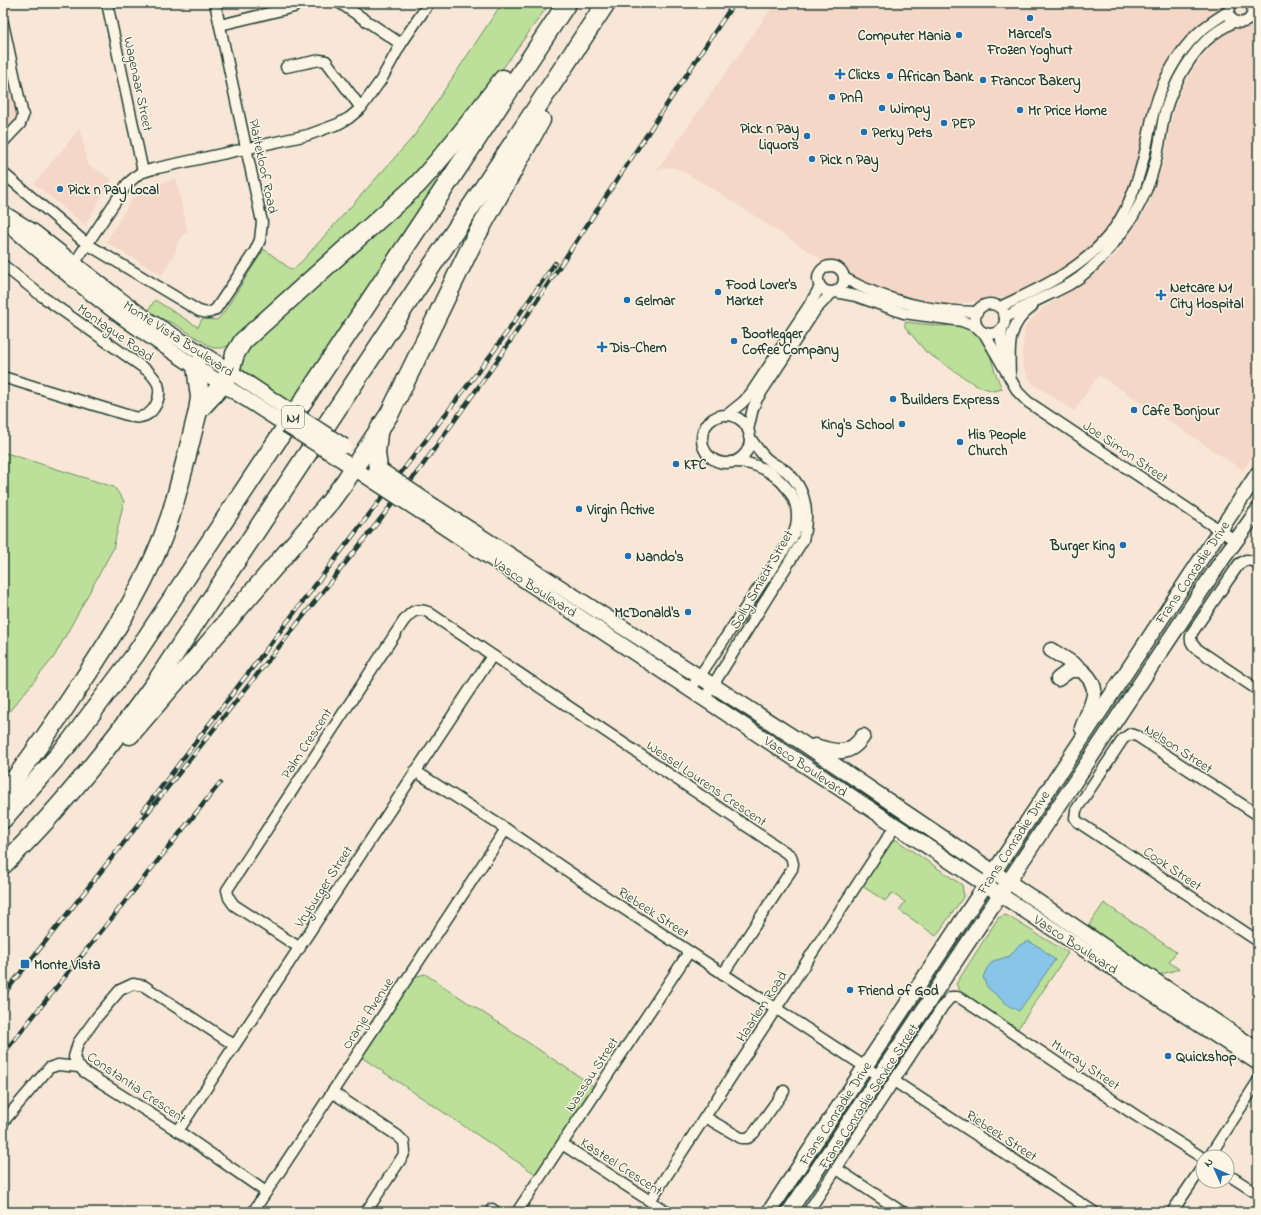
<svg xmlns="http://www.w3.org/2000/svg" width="1261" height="1215" viewBox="0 0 1261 1215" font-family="'Indie Flower',sans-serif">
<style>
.built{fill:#f4d7c6}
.green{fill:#bce099;stroke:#6e8e66}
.water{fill:#89c5e9;stroke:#5f8fa1}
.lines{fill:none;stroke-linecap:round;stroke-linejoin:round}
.minor-casing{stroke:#1f3d34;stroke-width:13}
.secondary-casing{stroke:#1f3d34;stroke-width:17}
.motorway-casing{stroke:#1f3d34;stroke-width:21}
.minor{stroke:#fcf5e5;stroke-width:10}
.secondary{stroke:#fcf5e5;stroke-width:14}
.motorway{stroke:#fcf5e5;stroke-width:18}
.rail-casing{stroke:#1f3d34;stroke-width:4.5}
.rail{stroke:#fcf5e5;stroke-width:3;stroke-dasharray:9;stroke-linecap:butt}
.secondary-bridge-casing{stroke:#1f3d34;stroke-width:17;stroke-linecap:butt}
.secondary-bridge{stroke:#fcf5e5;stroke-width:14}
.poi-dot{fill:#1f6fb2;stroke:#fcf5e5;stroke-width:1.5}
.labels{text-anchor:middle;stroke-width:3;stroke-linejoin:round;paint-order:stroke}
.shield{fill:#fcf5e5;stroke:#617469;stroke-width:1}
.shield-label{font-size:13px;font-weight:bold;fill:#1f3d34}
.poi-label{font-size:14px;font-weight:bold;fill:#1f3d34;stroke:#fcf5e5;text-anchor:start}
.street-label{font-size:14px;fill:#1f3d34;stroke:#fcf5e5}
</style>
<rect width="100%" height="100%" fill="#f8e7d7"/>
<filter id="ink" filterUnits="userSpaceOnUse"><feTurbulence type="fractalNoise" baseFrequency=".025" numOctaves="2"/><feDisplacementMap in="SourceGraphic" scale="8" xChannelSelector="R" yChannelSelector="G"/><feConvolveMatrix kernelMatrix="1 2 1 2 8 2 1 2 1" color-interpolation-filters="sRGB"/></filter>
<g filter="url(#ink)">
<g class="built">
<path d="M775,3H1229L1208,18L1194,31L1180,49L1126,198L1120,209L1106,230L1098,240L1086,251L1064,270L1027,290L1005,297L957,304L921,302L891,294L869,285L827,261L822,260L721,194L679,169L672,167L663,168L655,173Z"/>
<path d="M1258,19V448L1243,470L1099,375L1074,411L1032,383L1023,367L1022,353L1025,327L1043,308L1086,281L1116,255L1147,208L1164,162L1169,130L1175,107L1179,95L1194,68L1211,46L1230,30Z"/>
<path d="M3,45L22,116L3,142Z"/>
<path d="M80,128L88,165L112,179L85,225L34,184Z"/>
<path d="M176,178L188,233H184L175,248L177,249L162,275L106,242L132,199L141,192L142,194L157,185Z"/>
</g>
<g class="green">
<path d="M502,3H550L477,104L425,169L230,345L222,348H213L173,323L153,316L147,312L155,300L198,327L202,319L217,320L224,312L264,249L292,270L303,260L414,136Z"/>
<path d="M487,108L291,403L238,367L243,351Z"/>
<path d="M905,322L941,326L956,325L968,328L975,332L981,338L989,351L995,372L1002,389L994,391L977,386L926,352L905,327Z"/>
<path d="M3,452L114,487L124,501L113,549L54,657L3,719Z"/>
<path d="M892,837L962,885L964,896L936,936L899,910L905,902L892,893L885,901L859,884Z"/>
<path d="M1104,903L1176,952L1169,962L1179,969L1159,975L1092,928L1089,925Z"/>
<path d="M1006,915L1068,953L1017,1030L963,995L956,984L998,918Z"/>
<path d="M425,974L595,1087L537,1175L361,1057L414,977Z"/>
</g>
<path class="water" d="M1028,941L1041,948L1055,960L1019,1011L1009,1006L987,987L983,977L987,968L993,961L1010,956L1018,946Z"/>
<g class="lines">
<g class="minor-casing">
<g id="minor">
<path d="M107,3L143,172"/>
<path d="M340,3L401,44"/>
<path d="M1232,3C1218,29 1261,29 1251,3"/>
<path d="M3,23L23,116L20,124L3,142"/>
<path d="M220,25L294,7L297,3"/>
<path d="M286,67L320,60L326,61L361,108"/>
<path d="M3,173L87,244L199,311C206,313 209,314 216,309L255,251L260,240L262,222L215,3"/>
<path d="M3,265L43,297L148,371C152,375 155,378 158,384C162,396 155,415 140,417C137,418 133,417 130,416L3,377"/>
<circle cx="831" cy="279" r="13"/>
<path d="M74,269V264L127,184L140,173L153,169L308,135L338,124L349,118L361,108L381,80L401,44L429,3"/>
<path d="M844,278C886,301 930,312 977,312"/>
<path d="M835,292L856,296L904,313L962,321L977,327"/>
<circle cx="990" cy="319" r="15"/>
<path d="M1000,307C1043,287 1087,267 1115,227C1131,204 1140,175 1146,148C1149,134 1151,120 1155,107C1163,80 1177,54 1197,34C1206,25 1218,18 1229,11"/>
<path d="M1005,318C1026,304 1048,296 1070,284C1091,271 1109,251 1123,231C1138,211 1149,187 1155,163C1160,146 1161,129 1165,112C1173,85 1191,51 1214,34C1220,29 1228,25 1235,21"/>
<path d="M1002,329L1001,340L1006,361"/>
<path d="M984,333L1018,392L1028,402L1236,541"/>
<path d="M1010,375C1009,347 1007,325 1032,307"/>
<path d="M727,415L743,402L751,393L808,307L820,287"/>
<circle cx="726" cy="439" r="24"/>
<path d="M748,430L753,408L757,399L816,309L833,292"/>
<path d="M1258,564L1253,561L1246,560L1239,564L1192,633C1189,640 1192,645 1197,649L1258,690"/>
<path d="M691,689L792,538C795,531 797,525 797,517C798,490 771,468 746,463C741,462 736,462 731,462"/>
<path d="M705,698L803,540C809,515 808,490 786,471C780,467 773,464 767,459C760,453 755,444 749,437"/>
<path d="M415,771L506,829L609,899L879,1076"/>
<path d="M1258,815L1137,736L1130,734L1123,739L1076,810L1075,818L1078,822L1258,941"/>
<path d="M300,948L234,905L229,898L227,890L403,622C410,613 415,607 428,612L791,856L793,864L792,869L723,974"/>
<path d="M234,1045L144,986L133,984L120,990L97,1017L78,1043L74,1057L76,1062L83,1071L178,1131L266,1192"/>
<path d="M894,1081L1094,1212"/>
<path d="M332,1092L398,1136L404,1142L405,1151L403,1156L366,1212"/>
<path d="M705,1117L741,1138H748L754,1133L784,1091"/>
<path d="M3,1122L49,1068L58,1065L79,1067"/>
<path d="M178,1131L492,656"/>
<path d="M562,1144L667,1212"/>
<path d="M1209,1157L1258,1081"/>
<path d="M837,1169L902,1212"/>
<path d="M1227,1174L1258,1194"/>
<path d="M650,1201L896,825"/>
<path d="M492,1209L496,1212"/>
<path d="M253,1212L506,829"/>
<path d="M517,1212L689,952"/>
<path d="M808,1212L943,1006L951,997H957L962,999L1135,1115L1203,1158"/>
<path d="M1172,1212L1203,1166"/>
</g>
</g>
<g class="secondary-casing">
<g id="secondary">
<path d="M3,213L34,232L117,297L150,321L219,364L293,413"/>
<path d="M14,229C49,259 83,289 121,316C174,355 231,389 286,425"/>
<path d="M337,457L375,482"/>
<path d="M434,506L801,742L1258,1050"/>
<path d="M427,516L1010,901L1258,1063"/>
<path d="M1051,650C1066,660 1097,674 1094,695C1092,706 1086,717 1082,728"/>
<path d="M1058,679L1070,670H1081"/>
<path d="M815,746C835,752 849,757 863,736"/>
<path d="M769,1212L1258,473"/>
<path d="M789,1212L1224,557L1258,510"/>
</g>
</g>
<g class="motorway-casing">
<g id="motorway">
<path d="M198,411L223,384L230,371L235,354L243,341L417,185C448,151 476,115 503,79"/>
<path d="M378,468L376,453L378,433"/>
<path d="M130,735L330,502L346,480L390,413L474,240L541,120"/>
<path d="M3,795C30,759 55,723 80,685C115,632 150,578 170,517C181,482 189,446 198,411L200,397L196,366"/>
<path d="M3,819L70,742L135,655L567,3"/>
<path d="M3,865C60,810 110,746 156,682L606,3"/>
</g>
</g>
<use href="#minor" class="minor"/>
<use href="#secondary" class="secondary"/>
<use href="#motorway" class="motorway"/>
<g class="rail-casing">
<g id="rail">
<path d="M143,811L493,352L555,263"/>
<path d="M3,995L420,469L499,358L734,3"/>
<path d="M3,1054L220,783"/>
</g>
</g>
<use href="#rail" class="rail"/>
<g class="secondary-bridge-casing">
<g id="secondary-bridge">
<path d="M293,413L344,446"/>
<path d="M286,425L337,457"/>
<path d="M382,471L434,506"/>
<path d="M375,482L427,516"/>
</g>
</g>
<use href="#secondary-bridge" class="secondary-bridge"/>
</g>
</g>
<g class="poi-dot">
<circle cx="1030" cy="18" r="4"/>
<circle cx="959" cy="35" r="4"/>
<path d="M838 68h4v4h4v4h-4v4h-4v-4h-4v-4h4z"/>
<circle cx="890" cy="76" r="4"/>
<circle cx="983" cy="80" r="4"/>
<circle cx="832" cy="97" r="4"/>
<circle cx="882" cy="108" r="4"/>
<circle cx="1020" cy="110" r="4"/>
<circle cx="944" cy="123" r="4"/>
<circle cx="864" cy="132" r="4"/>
<circle cx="807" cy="136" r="4"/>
<circle cx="812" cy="159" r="4"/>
<circle cx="60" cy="189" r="4"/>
<circle cx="718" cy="292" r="4"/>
<path d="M1159 289h4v4h4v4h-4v4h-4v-4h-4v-4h4z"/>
<circle cx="627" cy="300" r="4"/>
<circle cx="734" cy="341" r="4"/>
<path d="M600 341h4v4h4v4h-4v4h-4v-4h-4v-4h4z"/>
<circle cx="893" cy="399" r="4"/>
<circle cx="1134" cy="410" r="4"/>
<circle cx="902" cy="424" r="4"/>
<circle cx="960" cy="442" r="4"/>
<circle cx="676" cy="464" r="4"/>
<circle cx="579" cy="509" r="4"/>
<circle cx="1123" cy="545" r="4"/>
<circle cx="628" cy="556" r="4"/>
<circle cx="688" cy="612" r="4"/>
<rect x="20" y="959" width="10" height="10" rx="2"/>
<circle cx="850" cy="990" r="4"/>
<circle cx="1168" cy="1056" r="4"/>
</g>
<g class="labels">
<rect class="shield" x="282" y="406" width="22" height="22" rx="3"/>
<g class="shield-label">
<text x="293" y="422">N1</text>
</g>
<g class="poi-label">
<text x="1030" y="38" text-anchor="middle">Marcel's<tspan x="1030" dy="16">Frozen Yoghurt</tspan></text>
<text x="951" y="40" text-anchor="end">Computer Mania</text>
<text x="848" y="79">Clicks</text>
<text x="898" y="81">African Bank</text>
<text x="991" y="85">Francor Bakery</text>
<text x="840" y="102">PnA</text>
<text x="890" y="113">Wimpy</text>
<text x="1028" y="115">Mr Price Home</text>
<text x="952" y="128">PEP</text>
<text x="799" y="133" text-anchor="end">Pick n Pay<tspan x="799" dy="16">Liquors</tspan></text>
<text x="872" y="137">Perky Pets</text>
<text x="820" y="164">Pick n Pay</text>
<text x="68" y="194">Pick n Pay Local</text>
<text x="726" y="289">Food Lover's<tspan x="726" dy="16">Market</tspan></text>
<text x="1170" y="292">Netcare N1<tspan x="1170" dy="16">City Hospital</tspan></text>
<text x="635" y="305">Gelmar</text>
<text x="742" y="338">Bootlegger<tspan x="742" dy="16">Coffee Company</tspan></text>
<text x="610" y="352">Dis-Chem</text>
<text x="901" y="404">Builders Express</text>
<text x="1142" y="415">Cafe Bonjour</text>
<text x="894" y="429" text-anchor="end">King's School</text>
<text x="968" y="439">His People<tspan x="968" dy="16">Church</tspan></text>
<text x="684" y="469">KFC</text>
<text x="587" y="514">Virgin Active</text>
<text x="1115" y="550" text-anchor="end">Burger King</text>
<text x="636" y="561">Nando's</text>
<text x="680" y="617" text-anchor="end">McDonald's</text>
<text x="34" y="969">Monte Vista</text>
<text x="858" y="995">Friend of God</text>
<text x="1176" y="1061">Quickshop</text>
</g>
<g class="street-label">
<text transform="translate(139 84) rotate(78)" y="5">Wagenaar Street</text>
<text transform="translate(264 166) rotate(78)" y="5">Plattekloof Road</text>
<text transform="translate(116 332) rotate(35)" y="5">Montague Road</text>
<text transform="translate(179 338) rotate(33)" y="5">Monte Vista Boulevard</text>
<text transform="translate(1126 451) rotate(34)" y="5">Joe Simon Street</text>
<text transform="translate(1192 572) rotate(-56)" y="5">Frans Conradie Drive</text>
<text transform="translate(761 579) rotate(-60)" y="5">Solly Smiedt Street</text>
<text transform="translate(535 587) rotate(33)" y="5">Vasco Boulevard</text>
<text transform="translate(306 743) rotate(-57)" y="5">Palm Crescent</text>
<text transform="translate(1179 748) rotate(33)" y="5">Nelson Street</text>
<text transform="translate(806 766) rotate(34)" y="5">Vasco Boulevard</text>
<text transform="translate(707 783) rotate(34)" y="5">Wessel Lourens Crescent</text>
<text transform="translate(1013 842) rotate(-57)" y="5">Frans Conradie Drive</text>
<text transform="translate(1173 868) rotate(34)" y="5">Cook Street</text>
<text transform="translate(323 886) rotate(-57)" y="5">Vryburger Street</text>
<text transform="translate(654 912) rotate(33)" y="5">Riebeek Street</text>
<text transform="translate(1076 944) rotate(33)" y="5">Vasco Boulevard</text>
<text transform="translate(761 1006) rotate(-57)" y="5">Haarlem Road</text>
<text transform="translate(367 1013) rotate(-57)" y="5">Oranje Avenue</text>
<text transform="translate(1086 1064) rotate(34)" y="5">Murray Street</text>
<text transform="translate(591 1074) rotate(-57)" y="5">Nassau Street</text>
<text transform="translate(137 1087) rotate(34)" y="5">Constantia Crescent</text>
<text transform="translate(868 1096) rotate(-57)" y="5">Frans Conradie Service Street</text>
<text transform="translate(835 1113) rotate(-57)" y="5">Frans Conradie Drive</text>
<text transform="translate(1002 1135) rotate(33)" y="5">Riebeek Street</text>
<text transform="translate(622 1166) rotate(33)" y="5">Kasteel Crescent</text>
</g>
</g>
<rect width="1261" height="1215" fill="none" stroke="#fcf5e5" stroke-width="16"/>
<rect x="8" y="8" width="1245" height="1199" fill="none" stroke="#1f3d34" stroke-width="1.5" filter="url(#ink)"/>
<g transform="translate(1215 1169) rotate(315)"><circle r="19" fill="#fcf5e5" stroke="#a4ab9e"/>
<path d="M0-3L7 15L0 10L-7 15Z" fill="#1f6fb2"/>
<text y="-6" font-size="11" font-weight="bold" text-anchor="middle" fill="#1f3d34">N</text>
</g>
</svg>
